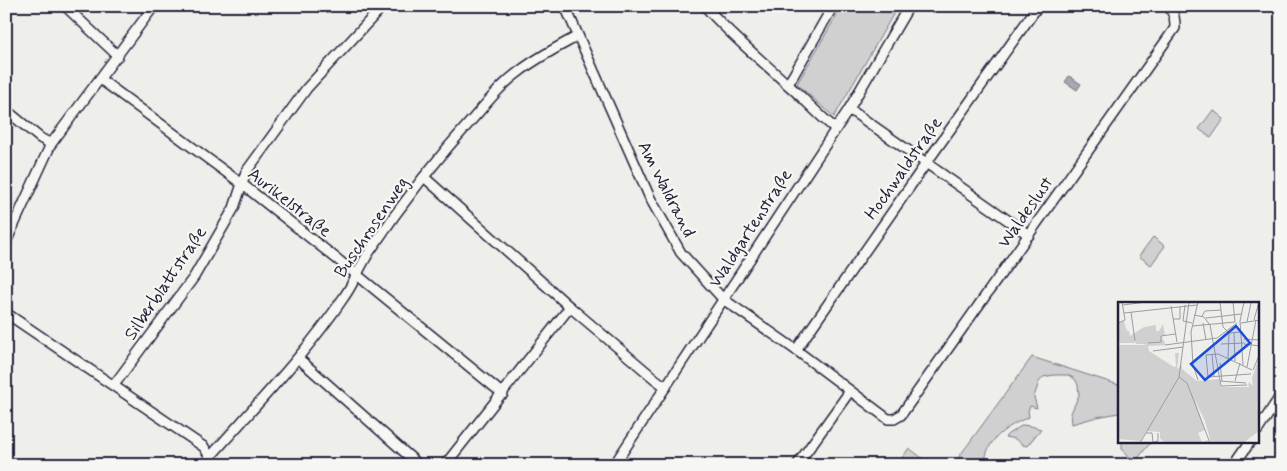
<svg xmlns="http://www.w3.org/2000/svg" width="1287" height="471" viewBox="0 0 1287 471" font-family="Mynerve,sans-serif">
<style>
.green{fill:#d0d0d1;stroke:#797986}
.water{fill:#a7a7af;stroke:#727281}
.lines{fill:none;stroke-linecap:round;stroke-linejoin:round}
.minor-casing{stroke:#22223b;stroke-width:12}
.minor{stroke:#f6f6f2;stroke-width:9}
.labels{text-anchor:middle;stroke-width:4.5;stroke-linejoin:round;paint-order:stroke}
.street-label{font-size:18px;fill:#22223b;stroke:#f6f6f2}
.inset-road{fill:none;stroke:#9c9ca5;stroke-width:1}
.view{fill:#1d4ed8;fill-opacity:0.15;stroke:#1d4ed8;stroke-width:2.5}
.inset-edge{fill:none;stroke:#22223b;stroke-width:2.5}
</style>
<rect width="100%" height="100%" fill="#eeeeeb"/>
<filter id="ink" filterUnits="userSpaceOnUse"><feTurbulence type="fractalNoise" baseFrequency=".02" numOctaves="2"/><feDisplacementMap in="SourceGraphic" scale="10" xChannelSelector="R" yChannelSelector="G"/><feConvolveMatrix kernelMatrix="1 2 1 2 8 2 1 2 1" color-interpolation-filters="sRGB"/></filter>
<g filter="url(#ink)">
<g class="green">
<path d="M842,6H898L834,117L797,84Z"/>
<path d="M1213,110L1224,119L1211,138L1199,129Z"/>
<path d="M1153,237L1165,246L1151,265L1139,256Z"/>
<path d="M1032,357L1119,385V413L1097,417L1072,424L1071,413L1079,395L1078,385L1075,379L1068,375H1054L1043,377L1039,382L1034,397L1037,408L1030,406L1028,411L1029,417C1008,426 985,439 985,465H953Z"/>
<path d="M1023,425L1031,426L1041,429L1027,446L1023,445L1015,439L1005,437L1008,434Z"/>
<path d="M1122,442H1151L1135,462L1122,449Z"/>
<path d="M909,448L931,465H897Z"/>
</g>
<path class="water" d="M1069,76L1081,84L1077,90L1065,82Z"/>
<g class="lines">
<g class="minor-casing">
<g id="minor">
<path d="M65,6L118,56"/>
<path d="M565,6L650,198L681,253L723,299L796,350L888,419H894L901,415L1175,28C1175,18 1174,13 1168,6"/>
<path d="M705,6C730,35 759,58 787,84C804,98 818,115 836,129"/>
<path d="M100,79L242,184L356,274L503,394"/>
<path d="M788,84L793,76L833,6"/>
<path d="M849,109L1029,235"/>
<path d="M6,110L40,138L51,144"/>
<path d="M424,177L570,307L655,379L666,387"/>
<path d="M6,242L51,144L154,6"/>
<path d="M6,313L204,447L210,457V465"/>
<path d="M796,350L927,162L1038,6"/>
<path d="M298,358L419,465"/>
<path d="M114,385L194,277L234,208L246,172L307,88L383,6"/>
<path d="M1258,430L1281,395"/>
<path d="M210,457C256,405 305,355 344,297C354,283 360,266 370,251C402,203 438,157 477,114C490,99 503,83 520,71C538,57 558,47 578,36"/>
<path d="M445,465L570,307"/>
<path d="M614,465L849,109L909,6"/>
<path d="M797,465L850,391"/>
<path d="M1234,465L1250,442"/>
</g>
</g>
<use href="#minor" class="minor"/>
</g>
</g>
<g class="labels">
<g class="street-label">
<text transform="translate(903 168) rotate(-55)" y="6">Hochwaldstraße</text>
<text transform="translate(667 189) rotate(63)" y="6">Am Waldrand</text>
<text transform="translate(290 202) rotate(38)" y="6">Aurikelstraße</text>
<text transform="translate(1025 212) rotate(-55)" y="6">Waldeslust</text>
<text transform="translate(371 227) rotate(-56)" y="6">Buschrosenweg</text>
<text transform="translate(750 228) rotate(-57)" y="6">Waldgartenstraße</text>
<text transform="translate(165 283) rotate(-56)" y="6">Silberblattstraße</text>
</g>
</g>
<g transform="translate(1118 302)">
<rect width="141" height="141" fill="#eeeeeb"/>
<path d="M6,19L8,27H11L7,29H11L12,34L26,25L38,23V29H41L45,22L47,33L43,34L48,43L30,44L31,49L56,65L58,64L57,51H61L59,67L64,63V67L79,79L101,77L103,85H133L130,84L131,80L135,84L134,76L141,56V129L125,141H93L87,119L77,98L87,128L80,131L84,140L90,138L91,141H47L42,136V130L28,129L23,139L0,137V43H24L29,42H18L16,34L17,41H0V21Z" fill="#d0d0d1"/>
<path class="inset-road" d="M80,0L73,30L75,63L80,78M102,0L105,25L111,31L123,30M115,0L117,20M5,3L28,0M67,3L65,19L74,21M53,4L59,40M13,10L17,39M6,11L79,3M76,13L86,15L92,23L103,84L129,83M84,14L87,9L103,8M88,16L123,12M55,17H62V5M136,18L140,3M129,20L133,1M0,21L7,18L4,0M85,21L88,38M123,21L142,18M74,24L117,20M116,31L117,59M126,37L142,38M30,41L43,40V34L57,32M103,42L126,41M126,42L142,44M47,43L99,36L119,21M35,49L65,45M94,52L96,74M110,56L111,31M102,61L104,79M125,63L122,19L126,0M129,65L138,18M135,68L142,51M133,72L90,75L88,53L100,52L134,68M61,75L71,0M61,75L69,81L92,141M102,79L128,81M117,79L122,61M28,131H34L35,140M22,141L61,75M32,141L40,139V131"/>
<path class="view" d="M118,24L132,41L87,78L73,62Z"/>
<rect width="141" height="141" class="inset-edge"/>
</g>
<rect width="1287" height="471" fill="none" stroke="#f6f6f2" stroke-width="25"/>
<rect x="12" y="12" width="1262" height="446" fill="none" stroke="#22223b" stroke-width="2" filter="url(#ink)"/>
</svg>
